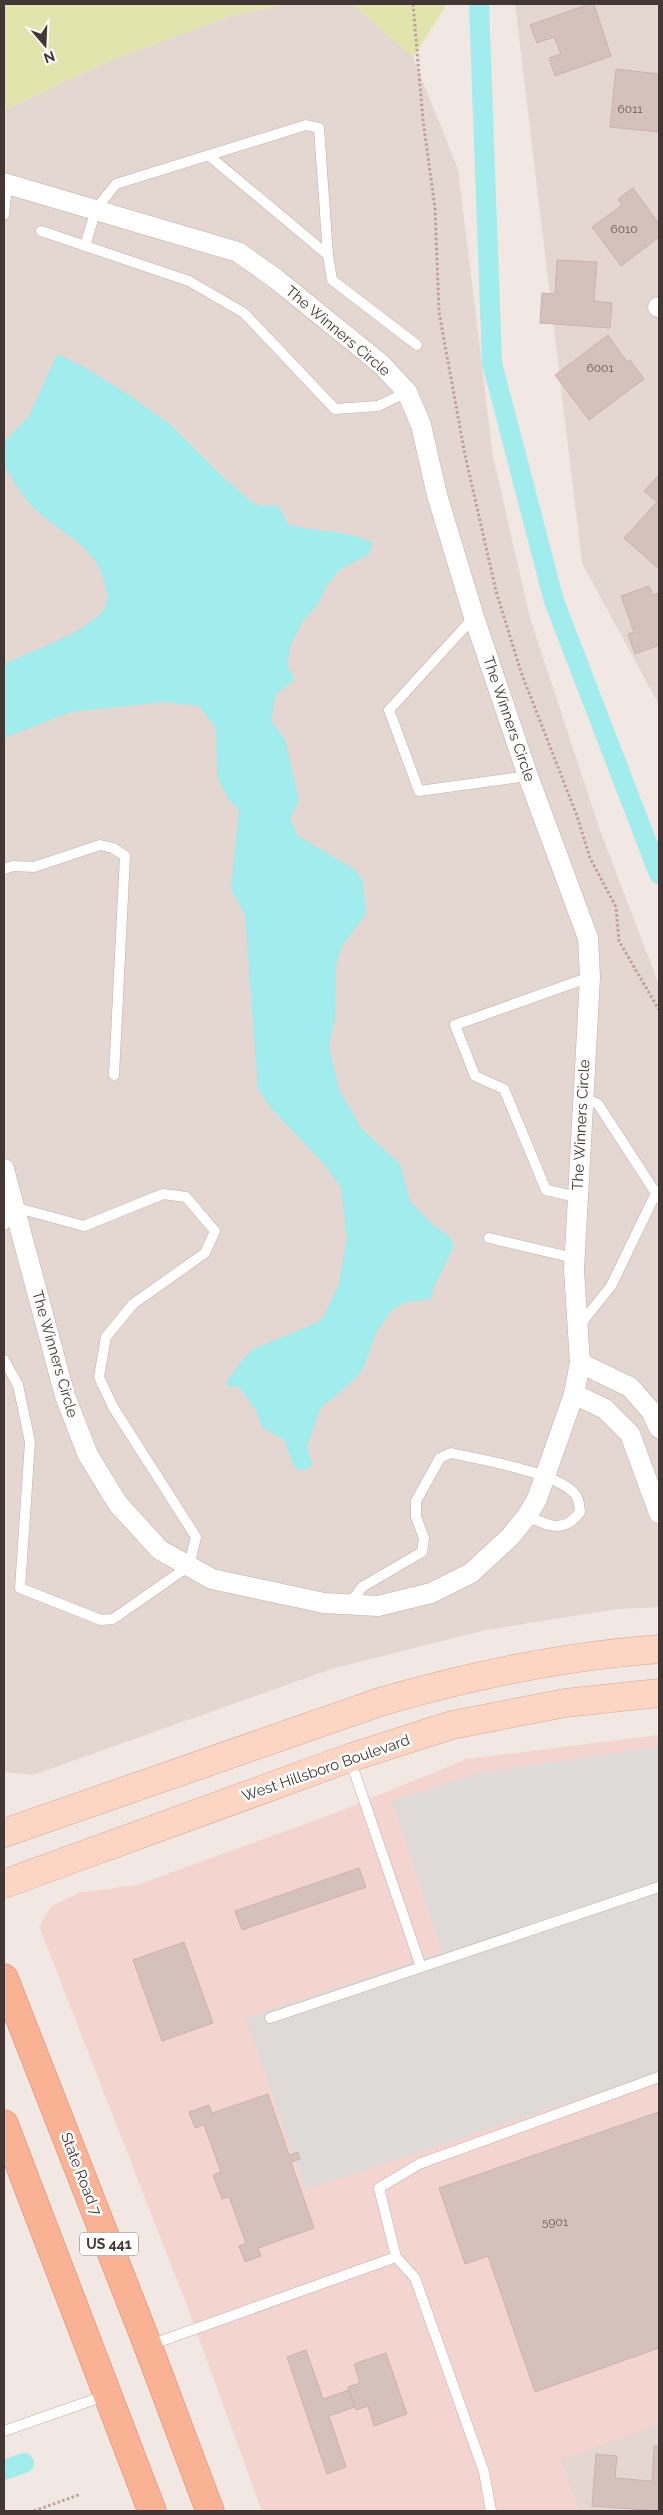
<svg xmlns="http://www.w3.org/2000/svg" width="663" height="2515" viewBox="0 0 663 2515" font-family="Raleway,sans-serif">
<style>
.residential{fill:#e4d7d1}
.commercial{fill:#f3d4ce}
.green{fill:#e2e4ad}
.parking{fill:#dedad8}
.water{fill:#a1ecec}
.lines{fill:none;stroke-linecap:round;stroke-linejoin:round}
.canal{stroke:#a1ecec;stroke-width:20}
.building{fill:#d5c1bc;stroke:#ccb3ad}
.lane-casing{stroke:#beafa9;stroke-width:11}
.street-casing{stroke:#beafa9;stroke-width:21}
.secondary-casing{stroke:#d2aa97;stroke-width:29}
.primary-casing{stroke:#dd8765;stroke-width:29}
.path{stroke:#bda198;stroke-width:3;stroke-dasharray:2.5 2.5;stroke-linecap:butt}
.lane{stroke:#fff;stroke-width:10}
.street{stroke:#fff;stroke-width:20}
.secondary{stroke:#fcd6c2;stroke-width:28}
.primary{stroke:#f9b293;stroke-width:28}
.labels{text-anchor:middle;stroke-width:5;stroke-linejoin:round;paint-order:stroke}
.number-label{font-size:12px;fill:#675a56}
.shield{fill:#fff;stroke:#7b7371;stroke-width:1}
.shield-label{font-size:14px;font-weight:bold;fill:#423734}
.street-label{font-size:15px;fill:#423734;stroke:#fff}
</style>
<rect width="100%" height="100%" fill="#f1e7e3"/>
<g class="residential">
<path d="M287,4H352L413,57L458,169L493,456L530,618L601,833L659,985V1607L618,1609L486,1630L331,1669L33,1775L4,1772V110L114,59L231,16Z"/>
<path d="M515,4H659V705L582,563Z"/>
<path d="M659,2424V2511H579L560,2459Z"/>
</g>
<path class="commercial" d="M659,1735V2424L560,2459L579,2511H262L186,2303L39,1926L52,1906L79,1893L137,1885L330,1815L467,1759Z"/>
<g class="green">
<path d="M4,4H287L231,16L114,59L4,110Z"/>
<path d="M352,4H447L413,57Z"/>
</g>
<path class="parking" d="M659,1747V2072L305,2190L246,2018L442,1952L392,1801L479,1773Z"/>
<path class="water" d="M57,354L84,367L126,393L171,425L225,479L253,503L265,506L278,505L288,524C316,533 347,529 373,543L369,554L339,570L326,587L318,604L302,622L290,647L287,667L294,676L292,682L276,694L271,720L285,740L299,800L290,819L298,836L354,869L363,881L366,914L342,946L336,965L335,1019L329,1047L339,1089L361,1128L400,1164L410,1201L432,1224L450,1237L454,1246L433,1289L431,1299L403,1303L391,1311L376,1333L362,1371L344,1389L321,1407L307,1446L312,1465L304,1471L295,1468L284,1440L262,1427L257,1412L239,1387L226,1386L228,1379L251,1350L312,1325L323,1318L339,1284L347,1238L341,1187L324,1164L270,1107L258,1088L245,915L231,889L239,810L229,800L217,777L216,728L199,706L165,702L71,712L4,738V664C33,650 76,637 99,615C108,607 108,598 106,588C98,543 56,533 29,503C22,495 9,474 4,464C2,459 4,448 4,442L29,416Z"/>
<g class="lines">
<g class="canal">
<path d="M479,4L492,363L554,601L659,874"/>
<path d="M4,2470L24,2463"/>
</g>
</g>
<g class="building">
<path d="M589,4H594L611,56L555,76L549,58L561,54L554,37L537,43L530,25Z"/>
<path d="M616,69L659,74V132L610,127Z"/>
<path d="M633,188L659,224V237L621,266L592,227L622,205L618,199Z"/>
<path d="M557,260L597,262L594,301L612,303L610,328L540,323L542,293L555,294Z"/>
<path d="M608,335L627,362L630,360L644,379L589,420L555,375Z"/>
<path d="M659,475V569L624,538L657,502L644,491Z"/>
<path d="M649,586L653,595L659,593V645L635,654L628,634L634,632L621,596Z"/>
<path d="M359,1868L366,1887L242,1930L235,1911Z"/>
<path d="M184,1942L213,2023L162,2041L133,1960Z"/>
<path d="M268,2094L289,2155L298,2152L300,2159L291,2162L314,2228L258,2248L261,2256L245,2262L239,2246L246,2243L229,2197L222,2199L213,2175L221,2172L204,2125L195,2128L189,2112L209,2105L212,2113Z"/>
<path d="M659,2112V2348L535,2392L488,2256L465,2264L439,2188Z"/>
<path d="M306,2350L323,2399L349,2390L355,2407L329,2416L346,2467L327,2474L287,2357Z"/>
<path d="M386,2353L407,2414L374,2426L368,2406L356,2410L348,2387L360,2383L354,2364Z"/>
<path d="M654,2446H659V2511L592,2506L596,2454L617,2456L615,2478L652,2481Z"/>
</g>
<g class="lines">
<g class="lane-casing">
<g id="lane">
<path d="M208,155L328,255L332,280L417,345"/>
<path d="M4,215L7,184"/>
<path d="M41,231L189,281L244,313L335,409L378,406L407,392"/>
<path d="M85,246L96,209L116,184L306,125L319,128L328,255"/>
<path d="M474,617L389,710L419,791L528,776"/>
<path d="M4,869L13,866L34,867L100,845L113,848L125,856L114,1075"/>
<path d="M583,1097L598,1104L659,1198"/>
<path d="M577,1197L546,1190L504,1089L475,1076L455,1025L590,977"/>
<path d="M4,1225L14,1207L84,1226L163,1194L186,1197L215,1231L205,1253L133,1304L106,1337L99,1377L113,1407L196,1537L189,1566L113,1619L101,1620L20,1588L30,1442L18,1385L4,1360"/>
<path d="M489,1238L574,1258"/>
<path d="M579,1326L611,1286L656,1193"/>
<path d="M350,1604L362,1587L422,1552L424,1538L416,1517V1501L440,1458L451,1453C481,1460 550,1471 572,1491C579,1497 579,1504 580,1512C564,1534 548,1526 527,1516"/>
<path d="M350,1759L421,1967"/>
<path d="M270,2018L659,1887"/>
<path d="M150,2345L396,2257"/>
<path d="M4,2431L107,2395"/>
<path d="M491,2511L484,2472L415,2278L396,2257L379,2188L419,2164L659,2077"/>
</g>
</g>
<g class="street-casing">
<g id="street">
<path d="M4,183L238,252L276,279L381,364L407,392L421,425L437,495L474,617L528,776L588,938L590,977L574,1270L580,1363L574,1394L537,1499L527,1516L510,1537L471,1573L431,1593L378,1606L324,1603L212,1579L160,1550L118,1504L88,1455L65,1396L4,1169"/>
<path d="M658,307H659"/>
<path d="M580,1363L630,1387L651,1411L659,1428"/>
<path d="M574,1394L605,1409L630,1434L659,1513"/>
</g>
</g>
<g class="secondary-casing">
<g id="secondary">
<path d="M4,1833L380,1702C472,1675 563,1656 659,1649"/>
<path d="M4,1884L349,1758L452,1725L565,1703L659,1693"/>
</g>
</g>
<g class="primary-casing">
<g id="primary">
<path d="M4,1978L148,2346L210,2511"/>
<path d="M4,2124L152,2511"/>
</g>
</g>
<g class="path">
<path d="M413,4L423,120L435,208L439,312L465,455L496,591L521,672L577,816L590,858L616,907L619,941L659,1010"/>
<path d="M34,2511L81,2494"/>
</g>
<use href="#lane" class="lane"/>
<use href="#street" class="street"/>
<use href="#secondary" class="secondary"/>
<use href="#primary" class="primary"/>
</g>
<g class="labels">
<g class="number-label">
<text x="630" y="113">6011</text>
<text x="624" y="233">6010</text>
<text x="600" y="372">6001</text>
<text x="555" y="2226">5901</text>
</g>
<rect class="shield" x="80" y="2232.5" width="58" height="23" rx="4"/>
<g class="shield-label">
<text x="109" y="2249">US 441</text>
</g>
<g class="street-label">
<text transform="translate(338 331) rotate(40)" y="5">The Winners Circle</text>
<text transform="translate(509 719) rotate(71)" y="5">The Winners Circle</text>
<text transform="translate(581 1125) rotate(-87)" y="5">The Winners Circle</text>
<text transform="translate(55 1354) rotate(74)" y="5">The Winners Circle</text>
<text transform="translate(326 1768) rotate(-19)" y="5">West Hillsboro Boulevard</text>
<text transform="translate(81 2174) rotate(69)" y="5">State Road 7</text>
</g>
</g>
<rect width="663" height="2515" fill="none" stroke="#423734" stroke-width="10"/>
<g transform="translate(45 45) rotate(161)" stroke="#ffffff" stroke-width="4" paint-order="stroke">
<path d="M0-4L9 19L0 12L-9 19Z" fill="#423734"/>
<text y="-8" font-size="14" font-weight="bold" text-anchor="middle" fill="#423734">N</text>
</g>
</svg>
